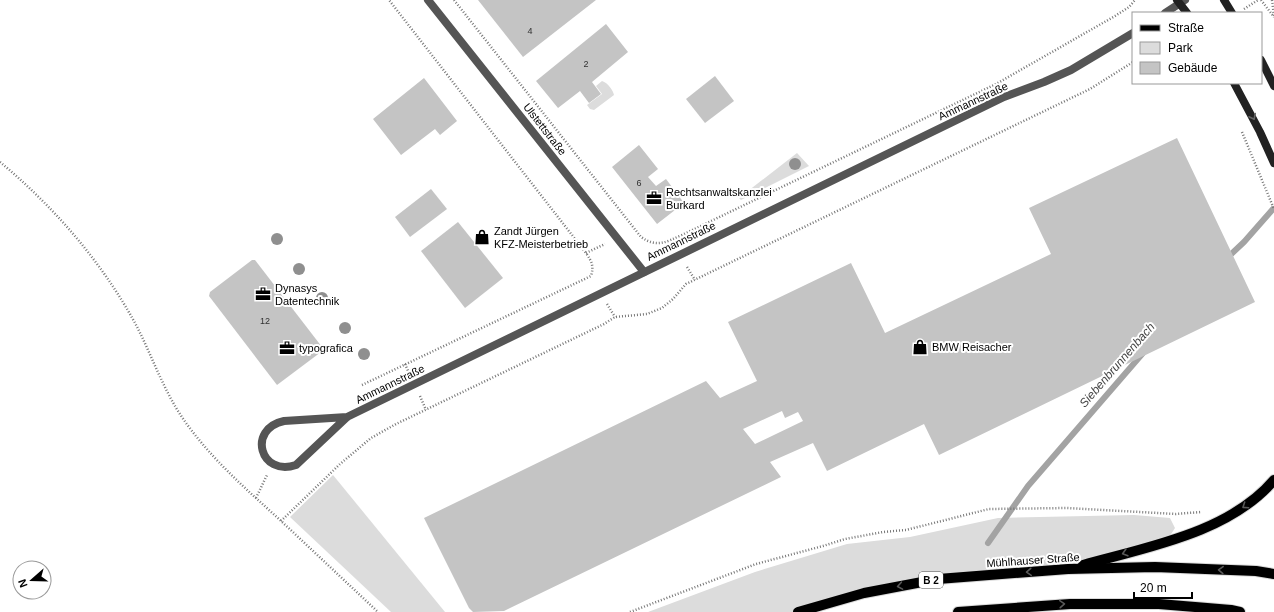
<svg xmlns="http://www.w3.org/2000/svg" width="1274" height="612" viewBox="0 0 1274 612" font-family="Helvetica,sans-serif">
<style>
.green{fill:#dcdcdc}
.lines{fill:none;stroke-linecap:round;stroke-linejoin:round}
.stream{stroke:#a3a3a3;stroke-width:6}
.building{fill:#c4c4c4;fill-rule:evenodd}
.primary-casing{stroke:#dbdbdb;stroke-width:12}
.path{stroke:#777;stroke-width:2.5;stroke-dasharray:1 2;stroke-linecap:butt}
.street{stroke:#555;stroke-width:8}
.secondary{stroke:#222;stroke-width:8}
.primary{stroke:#000;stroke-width:10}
.tree{fill:#8f8f8f}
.oneway{stroke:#646464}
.oneway2{stroke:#595959}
.labels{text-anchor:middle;stroke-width:4;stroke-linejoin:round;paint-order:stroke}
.number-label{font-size:9px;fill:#313131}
.shield{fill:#fff;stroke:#4c4c4c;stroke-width:1}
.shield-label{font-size:10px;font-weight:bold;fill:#000}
.street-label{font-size:11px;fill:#000;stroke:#fff}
.poi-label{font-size:11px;fill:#000;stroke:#fff;text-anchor:start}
.water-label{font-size:12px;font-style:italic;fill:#444;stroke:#fff}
</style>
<rect width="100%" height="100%" fill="#fff"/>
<g class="green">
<path d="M602,81C608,83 613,90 614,95L594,110L590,109L587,105L602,94L596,86Z"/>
<path d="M797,153L809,166L741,200L739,198Z"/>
<path d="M333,475L445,612H391L290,517Z"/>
<path d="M1134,515L1170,518L1175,528L1166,542L1068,569L938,579L798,612H648L755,572L847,544L910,537L998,518Z"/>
</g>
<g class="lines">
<g class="stream">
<path d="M1226,259L1244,242L1273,209"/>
<path d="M988,543L1028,486L1143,353"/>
</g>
</g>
<g class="building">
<path d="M478,0H596L523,57Z"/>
<path d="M606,24L628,52L592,82L601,94L589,103L580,91L558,108L536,81Z"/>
<path d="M715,76L734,101L705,123L686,99Z"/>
<path d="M424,78L457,121L440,135L435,129L401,155L373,119Z"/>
<path d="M1177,138L1255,302L939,455L924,424L827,471L813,443L770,462L781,477L504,611L473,612L469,608L424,518L706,381L720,398L757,381L728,322L851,263L885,333L1051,254L1029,208ZM782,411L785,418L798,412L803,421L755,444L743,429Z"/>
<path d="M639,145L658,169L648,177L656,186L666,179L684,203L657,224L612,167Z"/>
<path d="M431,189L447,209L410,237L395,217Z"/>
<path d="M458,222L503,278L465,308L421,251Z"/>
<path d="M252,260H255L322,347L321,352L277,385L209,296L210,292Z"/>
</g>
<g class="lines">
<g class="primary-casing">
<g id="primary">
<path d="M1083,565C1147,547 1229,533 1274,480"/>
<path d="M798,612L864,593L938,579L1068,569L1155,567L1256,571L1274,574"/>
<path d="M958,612L1070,604H1159L1231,610L1240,612"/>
</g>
</g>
<g class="path">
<path d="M454,0L641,237C657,248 666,242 682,235L996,84L1115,16L1129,7L1135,0"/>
<path d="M1261,0L1274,17"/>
<path d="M1272,0L1274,16"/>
<path d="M1244,9L1258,0"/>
<path d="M1242,132L1274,209"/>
<path d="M0,162C54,207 101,261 135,323C153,357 165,396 189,427C215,462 247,490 279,519C312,550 345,581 378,612"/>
<path d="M586,253L605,244"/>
<path d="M687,267L695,280"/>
<path d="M607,304L615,317"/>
<path d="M405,364L409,373"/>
<path d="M362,385L591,276C594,266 592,262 586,253L389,0"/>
<path d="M420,396L426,410"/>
<path d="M256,498L267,475"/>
<path d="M281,521L340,464L371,438L396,424L604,324L615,317L647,314L662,308L673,299L686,284L1090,89L1133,62"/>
<path d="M630,612L756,564L823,546L845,539L883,532L906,530L989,509L1067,508L1176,514L1201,512"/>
</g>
<g class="street">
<path d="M428,0L644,272"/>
<path d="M1165,13L1185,0"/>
<path d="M347,417L284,421C247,429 260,477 296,465L347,417L1004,97L1044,82L1071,70L1133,33"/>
</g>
<g class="secondary">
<path d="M1177,0L1187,13"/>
<path d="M1224,0L1232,13"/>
<path d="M1261,60L1274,86"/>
<path d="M1234,83L1260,132L1274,163"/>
</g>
<use href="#primary" class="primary"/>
</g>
<g class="tree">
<circle cx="795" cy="164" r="6"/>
<circle cx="277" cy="239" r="6"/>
<circle cx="299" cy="269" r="6"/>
<circle cx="322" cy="298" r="6"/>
<circle cx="345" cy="328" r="6"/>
<circle cx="364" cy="354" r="6"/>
</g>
<defs><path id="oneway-chevron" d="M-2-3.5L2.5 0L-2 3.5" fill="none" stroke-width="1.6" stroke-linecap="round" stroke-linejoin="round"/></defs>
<use class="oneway" href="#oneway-chevron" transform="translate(1253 117) rotate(63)"/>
<g class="oneway2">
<use href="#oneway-chevron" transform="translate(1245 506) rotate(146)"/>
<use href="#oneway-chevron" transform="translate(1125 553) rotate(164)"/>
<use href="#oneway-chevron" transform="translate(1221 570) rotate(-178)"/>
<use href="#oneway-chevron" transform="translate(1029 572) rotate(176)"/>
<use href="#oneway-chevron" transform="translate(900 586) rotate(170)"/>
<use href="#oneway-chevron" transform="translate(1062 604) rotate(-4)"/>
</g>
<defs>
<g id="office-bare" transform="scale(1.2)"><path d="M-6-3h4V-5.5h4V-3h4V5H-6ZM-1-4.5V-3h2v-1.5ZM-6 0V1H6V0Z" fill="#000" stroke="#fff" stroke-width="2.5" paint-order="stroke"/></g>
<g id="shop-bare" transform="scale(1.2)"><path d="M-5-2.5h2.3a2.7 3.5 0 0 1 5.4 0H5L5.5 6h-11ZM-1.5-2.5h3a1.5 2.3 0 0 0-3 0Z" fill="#000" stroke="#fff" stroke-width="2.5" paint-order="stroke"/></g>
</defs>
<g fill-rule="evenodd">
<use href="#office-bare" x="654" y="198"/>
<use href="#shop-bare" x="482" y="237"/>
<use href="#office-bare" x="263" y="294"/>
<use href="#shop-bare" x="920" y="347"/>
<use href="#office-bare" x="287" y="348"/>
</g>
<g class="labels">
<g class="number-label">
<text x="530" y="34">4</text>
<text x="586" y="67">2</text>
<text x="639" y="186">6</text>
<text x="265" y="324">12</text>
</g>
<rect class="shield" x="919" y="572" width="24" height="16" rx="3"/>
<g class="shield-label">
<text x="931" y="584">B 2</text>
</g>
<g class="street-label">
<text transform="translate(973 101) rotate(-25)" y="4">Ammannstraße</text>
<text transform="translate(545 129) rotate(52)" y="4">Ulstettstraße</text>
<text transform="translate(681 241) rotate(-26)" y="4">Ammannstraße</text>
<text transform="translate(390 384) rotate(-26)" y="4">Ammannstraße</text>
<text transform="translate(1033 560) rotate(-4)" y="4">Mühlhauser Straße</text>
</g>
<g class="poi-label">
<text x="666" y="196">Rechtsanwaltskanzlei<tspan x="666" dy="13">Burkard</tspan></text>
<text x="494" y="235">Zandt Jürgen<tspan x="494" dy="13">KFZ-Meisterbetrieb</tspan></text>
<text x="275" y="292">Dynasys<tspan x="275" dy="13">Datentechnik</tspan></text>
<text x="932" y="351">BMW Reisacher</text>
<text x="299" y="352">typografica</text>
</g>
<g class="water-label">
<text transform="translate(1117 365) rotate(-49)" y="4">Siebenbrunnenbach</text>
</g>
</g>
<rect x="1132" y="12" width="130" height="72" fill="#ffffff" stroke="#999999"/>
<rect x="1140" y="25" width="20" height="6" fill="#000000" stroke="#999999"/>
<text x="1168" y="32" font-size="12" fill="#000000">Straße</text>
<rect x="1140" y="42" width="20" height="12" fill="#dcdcdc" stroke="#999999"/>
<text x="1168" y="52" font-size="12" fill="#000000">Park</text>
<rect x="1140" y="62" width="20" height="12" fill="#c4c4c4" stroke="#999999"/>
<text x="1168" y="72" font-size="12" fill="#000000">Gebäude</text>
<g transform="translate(32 580) rotate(250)"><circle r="19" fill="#ffffff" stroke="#999999"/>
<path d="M0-3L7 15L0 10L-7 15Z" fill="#000000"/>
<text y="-6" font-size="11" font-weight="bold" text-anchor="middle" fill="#000000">N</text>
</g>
<path d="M1134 592v6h58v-6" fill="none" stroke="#000000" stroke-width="2"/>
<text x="1140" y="592" font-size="12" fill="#000000" stroke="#ffffff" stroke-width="3" paint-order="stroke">20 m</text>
</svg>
